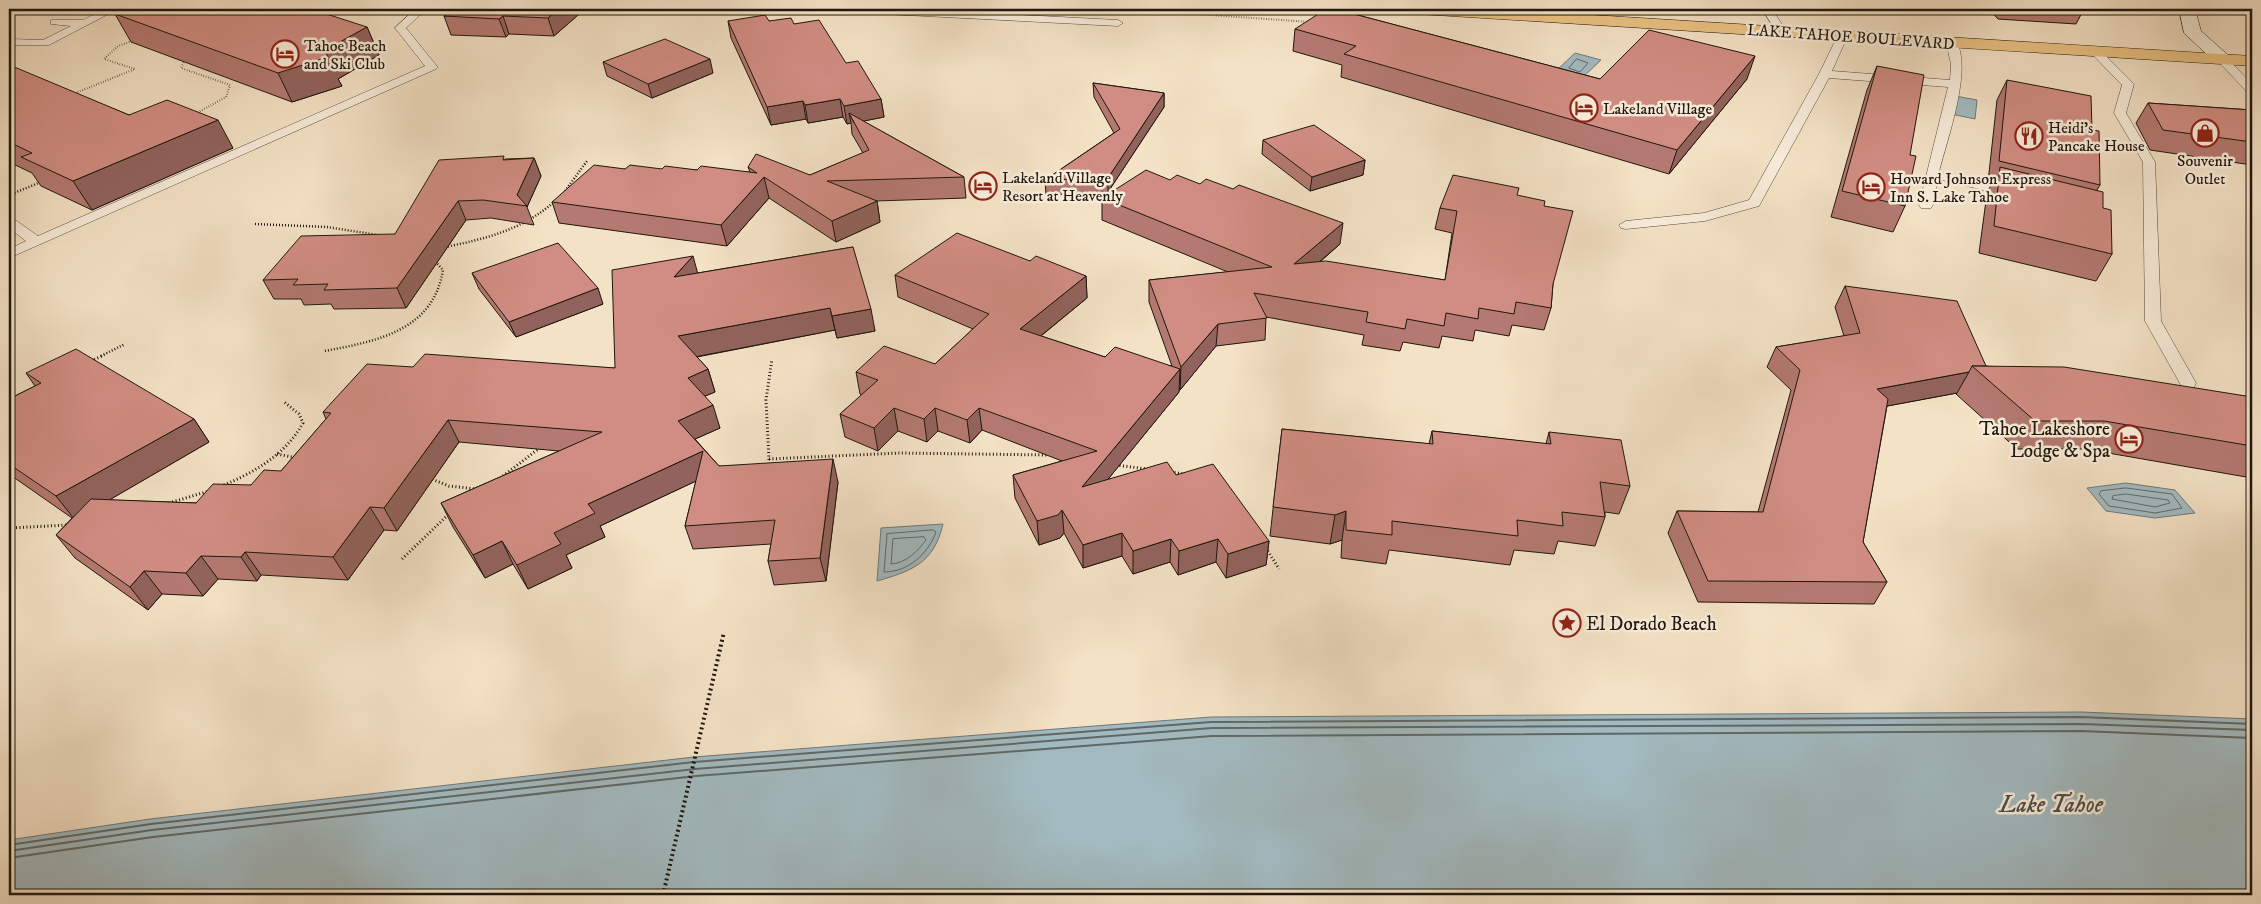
<svg xmlns="http://www.w3.org/2000/svg" width="2261" height="904" viewBox="0 0 2261 904" font-family="'IM FELL DW Pica',serif">
<style>
.water{fill:#a2bac0;stroke:#6d7979}
.lines{fill:none;stroke-linecap:round;stroke-linejoin:round}
.shore-far1{stroke:#606867;stroke-width:1}
.shore{stroke:#606867;stroke-width:2}
.lane-casing{stroke:#544a3c;stroke-width:1}
.secondary-casing{stroke:#1e170e;stroke-width:1}
.highway-casing{stroke:#1e170e;stroke-width:1}
.path-far3{stroke:#1e170e;stroke-width:2;stroke-dasharray:0.5 2;stroke-linecap:butt}
.path-far2{stroke:#1e170e;stroke-width:2.5;stroke-dasharray:1 2;stroke-linecap:butt}
.path-far1{stroke:#1e170e;stroke-width:3;stroke-dasharray:1 2.5;stroke-linecap:butt}
.path{stroke:#1e170e;stroke-width:4;stroke-dasharray:2 3;stroke-linecap:butt}
.lane{fill:#f8ecda;fill-rule:evenodd}
.secondary{fill:#f8ecda;fill-rule:evenodd}
.highway{fill:#eac183;fill-rule:evenodd}
.wall{fill:#b47971;stroke:#1e170e}
.shaded-wall{fill:#92635c;stroke:#1e170e}
.building{fill:#d18d83;stroke:#1e170e}
.labels{text-anchor:middle;stroke-width:5;stroke-linejoin:round;paint-order:stroke}
.far-street-label{font-size:16px;fill:#1e170e;stroke:#f8ecda}
.far-poi-label{font-size:16px;fill:#1e170e;stroke:#f8ecda;text-anchor:start}
.poi-label{font-size:19px;fill:#1e170e;stroke:#f8ecda;text-anchor:end}
.near-water-label{font-size:24px;font-style:italic;fill:#4c504c;stroke:#f8ecda}
</style>
<rect width="100%" height="100%" fill="#f4e2c6"/>
<filter id="stains"><feTurbulence type="fractalNoise" baseFrequency=".004" numOctaves="4"/><feColorMatrix values="0 0 0 0 .2 0 0 0 0 .09 0 0 0 0 .02 0 0 0 .5 -.17"/></filter>
<radialGradient id="worn" r=".72"><stop offset=".6" stop-color="#630" stop-opacity="0"/><stop offset="1" stop-color="#630" stop-opacity=".3"/></radialGradient>
<g class="water">
<path d="M1575,53L1601,60L1582,78L1556,71Z"/>
<path d="M1950,95L1977,100L1975,119L1946,113Z"/>
<path d="M2126,483L2175,490L2195,513L2155,518L2106,511L2087,488Z"/>
<path d="M943,524C934,563 912,571 877,581L881,528Z"/>
<path d="M2081,712L2252,719V895H9V840L150,819L694,757L1211,717Z"/>
</g>
<g class="lines">
<g class="shore-far1">
<path d="M1577,59L1588,63L1580,72L1569,68Z"/>
<path d="M2126,488L2172,494L2182,508L2155,513L2109,506L2099,494L2101,491Z"/>
<path d="M2126,494L2168,500L2170,503L2155,507L2112,499L2113,496Z"/>
<path d="M933,530L936,532C928,554 908,572 884,572L887,534Z"/>
<path d="M924,537L926,540C917,552 906,563 891,564L893,539Z"/>
</g>
<g class="shore">
<path d="M9,845L151,824L694,762L1211,722L2081,717L2252,724"/>
<path d="M9,851L152,830L695,769L1212,728L2081,724L2252,730"/>
<path d="M9,858L153,837L696,776L1212,736L2081,731L2252,738"/>
</g>
<g class="lane-casing">
<g id="lane">
<path d="M105,9H118L49,45H9V39L43,40L71,26L51,24V20H83Z"/>
<path d="M415,9H426L406,28L436,65L438,67L436,69L9,258V249L26,241L9,228V218L14,219L38,236L425,66L395,28Z"/>
<path d="M841,9H903L1118,20L1123,23L1118,26L846,12Z"/>
<path d="M1762,9H1772L1787,32L1786,34H1778Z"/>
<path d="M1843,32L1848,35L1832,71L1950,80L1951,64L1946,42L1948,40H1956C1973,70 1947,139 1939,172L2017,190L2019,193L2017,196L2012,197L1938,179L1933,205L1931,208H1921L1919,205L1948,87L1829,78L1759,206L1705,221L1626,229L1621,228L1619,225L1626,221L1704,213L1749,200L1819,74L1838,35Z"/>
<path d="M2095,48L2099,49L2134,84L2126,113L2155,162L2161,321L2196,383L2194,387H2182L2145,321L2143,162L2114,113L2122,85L2091,53L2089,51Z"/>
<path d="M2222,56L2226,57L2252,84V94L2248,93L2218,61L2216,59L2218,57Z"/>
</g>
</g>
<g class="secondary-casing">
<path id="secondary" d="M2179,9H2195L2201,31L2228,55L2231,59L2228,63H2216L2184,33Z"/>
</g>
<g class="highway-casing">
<path id="highway" d="M1411,9H1495L2252,56V66L1419,14L1413,12Z"/>
</g>
<g class="path-far3">
<path d="M1139,10L1310,22"/>
<path d="M186,58L181,68L230,85L226,97L195,114"/>
<path d="M73,94L135,69L104,59L118,46L135,40"/>
</g>
<g class="path-far2">
<path d="M565,191L587,161"/>
<path d="M9,195L41,182"/>
<path d="M255,224L327,227L384,236"/>
<path d="M445,247C486,239 524,229 555,201"/>
<path d="M325,351C377,341 433,331 443,270L435,261"/>
<path d="M101,356L125,344"/>
</g>
<g class="path-far1">
<path d="M91,361L104,355"/>
<path d="M277,454L297,458"/>
<path d="M769,459L899,453L1048,455"/>
<path d="M769,460L766,400L772,359"/>
<path d="M1116,465L1147,469"/>
<path d="M1171,472L1184,474"/>
<path d="M503,476L541,447"/>
<path d="M429,478L449,486L476,489"/>
<path d="M224,485C255,472 286,454 303,423L299,414L283,401"/>
<path d="M169,503L209,491"/>
<path d="M9,528L68,525"/>
<path d="M1266,548L1279,569"/>
<path d="M402,559L450,513"/>
</g>
<path class="path" d="M663,895L724,632"/>
<use href="#lane" class="lane"/>
<use href="#secondary" class="secondary"/>
<use href="#highway" class="highway"/>
</g>
<g class="wall">
<path d="M585,9L554,36L509,34L506,37L451,35L444,16Z"/>
<path d="M1828,9H1876V10L1855,9L1854,10Z"/>
<path d="M1989,9H2081L2083,11L2076,24L1998,19Z"/>
<path d="M1350,13L1600,79H1747L1669,174L1341,77L1342,65L1293,51L1295,29Z"/>
<path d="M115,14L367,27L379,55L338,79L342,86L292,102L131,42Z"/>
<path d="M728,21H769L794,24L846,63L881,99L884,117L863,121L964,177L966,198L876,201H877L880,222L836,242L769,198L727,246L559,223L552,202L625,169L697,170L750,172L748,167L810,175L863,153L852,134L851,123L847,124L843,117L808,123L806,119L771,125L731,38Z"/>
<path d="M603,62L713,73L652,98L607,76Z"/>
<path d="M1877,66L1910,155L1905,206L1893,232L1831,217L1867,90Z"/>
<path d="M9,67L129,115L233,148L92,210L41,186L32,173L9,162Z"/>
<path d="M2007,80L2092,130L2100,185L2097,190L2103,208L2112,254L2096,281L1979,253L1987,193L1992,183L1988,182L1997,100Z"/>
<path d="M1093,83L1164,93V107L1108,192L1046,195L1045,180L1114,133L1094,97Z"/>
<path d="M2148,103L2252,110V166V165L2150,150L2136,123Z"/>
<path d="M1263,140L1365,160L1363,175L1310,191L1262,154Z"/>
<path d="M534,158L541,176L527,207L534,225L491,218L466,220L406,308L334,309L331,304L304,305L301,299H274L263,280L395,234L505,159Z"/>
<path d="M1517,196L1544,206L1553,284L1551,308L1544,330L1512,325L1509,336L1475,330L1473,341L1442,336L1439,348L1403,342L1400,351L1362,345L1364,335L1266,317L1265,340L1216,346L1180,390L1179,387V392L1108,479L1176,475L1269,541L1266,565L1226,578L1216,562L1178,575L1170,562L1133,574L1122,556L1083,568L1064,533L1060,538L1039,545L1015,498L1013,475L1062,461L982,430L970,443L938,431L927,442L898,431L878,451L845,437L840,414L862,395L860,394L856,372L935,364L973,329L898,297L895,275L1030,261L1086,276L1087,298L1041,336L1105,357L1172,366L1149,302V280L1228,272L1102,220V198L1340,244L1320,262L1445,280L1452,233L1435,229L1440,208Z"/>
<path d="M853,247L875,331L837,338L835,330L697,357L708,369L715,392L705,396L720,428L695,439L719,466L838,482L826,581L774,585L768,561L771,544L693,549L685,526L696,481L600,526L605,537L566,555L572,568L528,589L513,564L485,578L453,527L441,503L559,451L459,442L397,531L384,530L348,580L261,575L257,581L218,579L203,596L162,594L148,610L75,558L56,535L72,518L9,474V399L35,386L26,373L194,419L209,442L109,500L196,503L251,485L281,471L326,419L323,412L413,367L615,368L698,273Z"/>
<path d="M472,273L603,304L516,337L479,289Z"/>
<path d="M1845,286L1986,366L2252,397V478L2085,449H2017L1956,394L1957,393L1887,406L1863,542L1887,582L1874,604L1698,602L1668,533L1677,511L1758,512L1791,390L1767,367L1776,347L1844,336L1835,307Z"/>
<path d="M1282,429L1429,444L1432,431L1546,444L1549,432L1630,486L1619,514L1605,512V517L1595,546L1558,541L1554,554L1514,550L1510,565L1389,550L1386,564L1341,558L1342,540L1330,544L1270,536Z"/>
</g>
<g class="shaded-wall">
<path d="M558,9H585L554,36L548,18Z"/>
<path d="M503,16L509,34L506,37L499,19Z"/>
<path d="M367,27L379,55L338,79L342,86L292,102L278,73L325,50Z"/>
<path d="M1755,56L1747,79L1669,174L1677,150Z"/>
<path d="M710,59L713,73L652,98L648,84Z"/>
<path d="M1164,93V107L1108,192V178Z"/>
<path d="M840,99L843,117L808,123L805,105Z"/>
<path d="M881,99L884,117L854,123L849,113L851,123L847,124L844,106Z"/>
<path d="M803,101L806,119L771,125L767,107Z"/>
<path d="M218,120L233,148L92,210L73,181Z"/>
<path d="M534,158L541,176L527,207L517,195Z"/>
<path d="M1365,160L1363,175L1310,191L1312,177Z"/>
<path d="M764,177L769,198L727,246L721,225Z"/>
<path d="M458,201L466,220L406,308L397,288Z"/>
<path d="M877,201L880,222L836,242L832,221Z"/>
<path d="M1343,223L1340,244L1291,286L1294,264Z"/>
<path d="M693,256L699,278L674,277Z"/>
<path d="M1086,276L1087,298L1022,351L1020,329Z"/>
<path d="M598,288L603,304L516,337L509,322Z"/>
<path d="M830,308L835,330L684,359L678,336Z"/>
<path d="M871,309L875,331L837,338L832,316Z"/>
<path d="M1218,324L1216,346L1180,390L1181,367Z"/>
<path d="M708,369L715,392L695,400L688,378Z"/>
<path d="M1180,369L1179,392L1083,510L1082,487Z"/>
<path d="M1969,372L1957,393L1866,410L1877,389Z"/>
<path d="M713,405L720,428L686,443L678,421Z"/>
<path d="M894,408L898,431L878,451L874,428Z"/>
<path d="M935,408L938,431L927,442L924,419Z"/>
<path d="M979,408L982,430L970,443L967,420Z"/>
<path d="M194,419L209,442L75,520L56,496Z"/>
<path d="M448,420L459,442L397,531L384,508Z"/>
<path d="M703,451L711,474L600,526L605,537L566,555L572,568L528,589L517,565L588,504Z"/>
<path d="M833,459L838,482L826,581L820,558Z"/>
<path d="M370,507L384,530L348,580L333,557Z"/>
<path d="M1062,510L1064,533L1060,538L1039,545L1037,521Z"/>
<path d="M1346,511L1342,540L1330,544L1335,515Z"/>
<path d="M1122,533V556L1083,568V545Z"/>
<path d="M1171,539L1170,562L1133,574V551Z"/>
<path d="M1218,539L1216,562L1178,575L1179,551Z"/>
<path d="M502,541L513,564L485,578L473,555Z"/>
<path d="M1269,541L1266,565L1226,578L1228,554Z"/>
<path d="M245,552L261,575L257,581L241,557Z"/>
<path d="M201,556L218,579L203,596L186,573Z"/>
<path d="M144,571L162,594L148,610L130,587Z"/>
</g>
<g class="building">
<path d="M126,9H311L367,27L325,50L328,57L278,73L115,14Z"/>
<path d="M454,9H558L548,18L503,16L499,19L444,16Z"/>
<path d="M1326,9H1351L1350,13L1600,79L1649,30L1755,56L1677,150L1344,54L1356,46L1295,29Z"/>
<path d="M2052,9H2081L2083,11Z"/>
<path d="M765,15L769,21L791,18L794,24L819,20L846,63L858,61L881,99L844,106L840,99L805,105L803,101L767,107L728,21Z"/>
<path d="M665,39L710,59L648,84L603,62Z"/>
<path d="M12,66L129,115L167,100L218,120L73,181L21,157L32,153L9,142V67Z"/>
<path d="M1877,66L1924,75L1910,155L1916,156L1905,206L1842,191Z"/>
<path d="M2007,80L2091,96L2092,130L2099,131L2100,185L1999,161Z"/>
<path d="M1093,83L1164,93L1108,178L1045,180L1120,129Z"/>
<path d="M2148,103L2252,110V142L2163,130Z"/>
<path d="M849,113L964,177L827,181L877,201L832,221L764,177L721,225L552,202L594,165L625,169L630,165L662,169L665,166L697,170L701,166L757,173L748,167L756,154L810,175L869,150Z"/>
<path d="M1314,125L1365,160L1312,177L1263,140Z"/>
<path d="M504,156L503,160L534,158L517,195L527,206L483,200L458,201L397,288L324,290L328,284L293,285L298,279L263,280L301,236L395,234L439,160Z"/>
<path d="M2000,167L2103,192V208L2111,210L2112,254L1994,226Z"/>
<path d="M1146,170L1170,180L1177,175L1200,184L1206,179L1233,189L1239,185L1343,223L1294,264L1326,261L1445,280L1457,211L1440,208L1453,175L1519,188L1517,195L1545,201L1544,206L1573,211L1553,284L1551,308L1516,302L1514,314L1479,308L1478,319L1446,313L1444,326L1407,319L1405,329L1366,322L1368,312L1254,293L1267,318L1218,324L1181,367L1149,280L1272,267L1102,198Z"/>
<path d="M957,233L1030,261L1036,256L1086,276L1020,329L1105,357L1115,347L1180,369L1082,487L1167,462L1176,475L1213,464L1269,541L1228,554L1218,539L1179,551L1171,539L1133,551L1122,533L1083,545L1062,510L1058,515L1037,521L1013,475L1097,451L979,408L967,420L935,408L924,419L894,408L874,428L840,414L878,380L856,372L884,346L935,364L989,314L895,275Z"/>
<path d="M558,243L598,288L509,322L472,273Z"/>
<path d="M853,247L871,309L832,316L830,308L678,336L708,369L688,378L713,405L678,421L719,466L833,459L820,558L768,561L775,520L685,526L703,451L588,504L595,513L554,533L561,544L517,565L502,541L473,555L441,503L602,432L448,420L384,508L370,507L333,557L245,552L241,557L201,556L186,573L144,571L130,587L56,535L91,499L196,503L213,484L251,485L264,470L281,471L331,413L323,412L367,364L413,367L425,354L615,368L612,270L693,256L674,277Z"/>
<path d="M1845,286L1957,301L1986,366H1972L1969,372L1877,389L1888,399L1863,542L1887,582L1708,581L1677,511L1763,512L1800,370L1776,347L1860,333Z"/>
<path d="M76,349L194,419L56,496L9,464V399L41,383L26,373Z"/>
<path d="M1972,366L2064,367L2252,397V446L2104,421H2035Z"/>
<path d="M1282,429L1433,444L1432,431L1551,444L1549,432L1621,440L1630,486L1600,482L1605,517L1562,512L1563,526L1517,520L1518,536L1392,521V535L1346,530V511L1335,515L1273,507Z"/>
</g>
<defs>
<g id="hotel-ring" transform="scale(1.4375)"><circle r="9.5" fill="#f8ecda" stroke="#8f2418" stroke-width="1.5"/><path d="M-6-4.5h1.5V1H6V5H4.5V3h-9V5H-6ZM-4 0a1.8 1.8 0 1 1 3.6 0ZM.5 0V-2.5h3Q6-2.5 6 0Z" fill="#8f2418"/></g>
<g id="shop-ring" transform="scale(1.4375)"><circle r="9.5" fill="#f8ecda" stroke="#8f2418" stroke-width="1.5"/><path d="M-5-2.5h2.3a2.7 3.5 0 0 1 5.4 0H5L5.5 6h-11ZM-1.5-2.5h3a1.5 2.3 0 0 0-3 0Z" fill="#8f2418"/></g>
<g id="restaurant-ring" transform="scale(1.4375)"><circle r="9.5" fill="#f8ecda" stroke="#8f2418" stroke-width="1.5"/><path d="M-5-6h1v4h1v-4h1v4h1v-4h1v5L-1.5 .5V6h-2V.5L-5-1ZM5-6V6H3V1.5H1.5Q1.5-4 5-6Z" fill="#8f2418"/></g>
<g id="sight-ring" transform="scale(1.4375)"><circle r="9.5" fill="#f8ecda" stroke="#8f2418" stroke-width="1.5"/><path d="M0-6L1.8-2.2L6-1.7L2.9 1.2L3.7 5.4L0 3.3L-3.7 5.4L-2.9 1.2L-6-1.7L-1.8-2.2Z" fill="#8f2418"/></g>
</defs>
<g fill-rule="evenodd">
<use href="#hotel-ring" x="285" y="54"/>
<use href="#hotel-ring" x="1584" y="108"/>
<use href="#shop-ring" x="2205" y="133"/>
<use href="#restaurant-ring" x="2029" y="136"/>
<use href="#hotel-ring" x="983" y="186"/>
<use href="#hotel-ring" x="1871" y="187"/>
<use href="#hotel-ring" x="2129" y="439"/>
<use href="#sight-ring" x="1567" y="623"/>
</g>
<g class="labels">
<g class="far-street-label">
<text transform="translate(1851 36) rotate(4)" y="6">LAKE TAHOE BOULEVARD</text>
</g>
<g class="far-poi-label">
<text x="304" y="51">Tahoe Beach<tspan x="304" dy="18">and Ski Club</tspan></text>
<text x="1603" y="114">Lakeland Village</text>
<text x="2048" y="133">Heidi's<tspan x="2048" dy="18">Pancake House</tspan></text>
<text x="2205" y="166" text-anchor="middle">Souvenir<tspan x="2205" dy="18">Outlet</tspan></text>
<text x="1002" y="183">Lakeland Village<tspan x="1002" dy="18">Resort at Heavenly</tspan></text>
<text x="1890" y="184">Howard Johnson Express<tspan x="1890" dy="18">Inn S. Lake Tahoe</tspan></text>
</g>
<g class="poi-label">
<text x="2110" y="435">Tahoe Lakeshore<tspan x="2110" dy="22">Lodge &amp; Spa</tspan></text>
<text x="1586" y="630" text-anchor="start">El Dorado Beach</text>
</g>
<g class="near-water-label">
<text x="2051" y="812">Lake Tahoe</text>
</g>
</g>
<rect width="2261" height="904" fill="none" stroke="#f4e2c6" stroke-width="30"/>
<rect x="10" y="10" width="2241" height="884" fill="none" stroke="#1e170e" stroke-width="2.5"/>
<rect x="15" y="15" width="2231" height="874" fill="none" stroke="#1e170e"/>
<rect width="100%" height="100%" filter="url(#stains)"/>
<rect width="100%" height="100%" fill="url(#worn)"/>
</svg>
